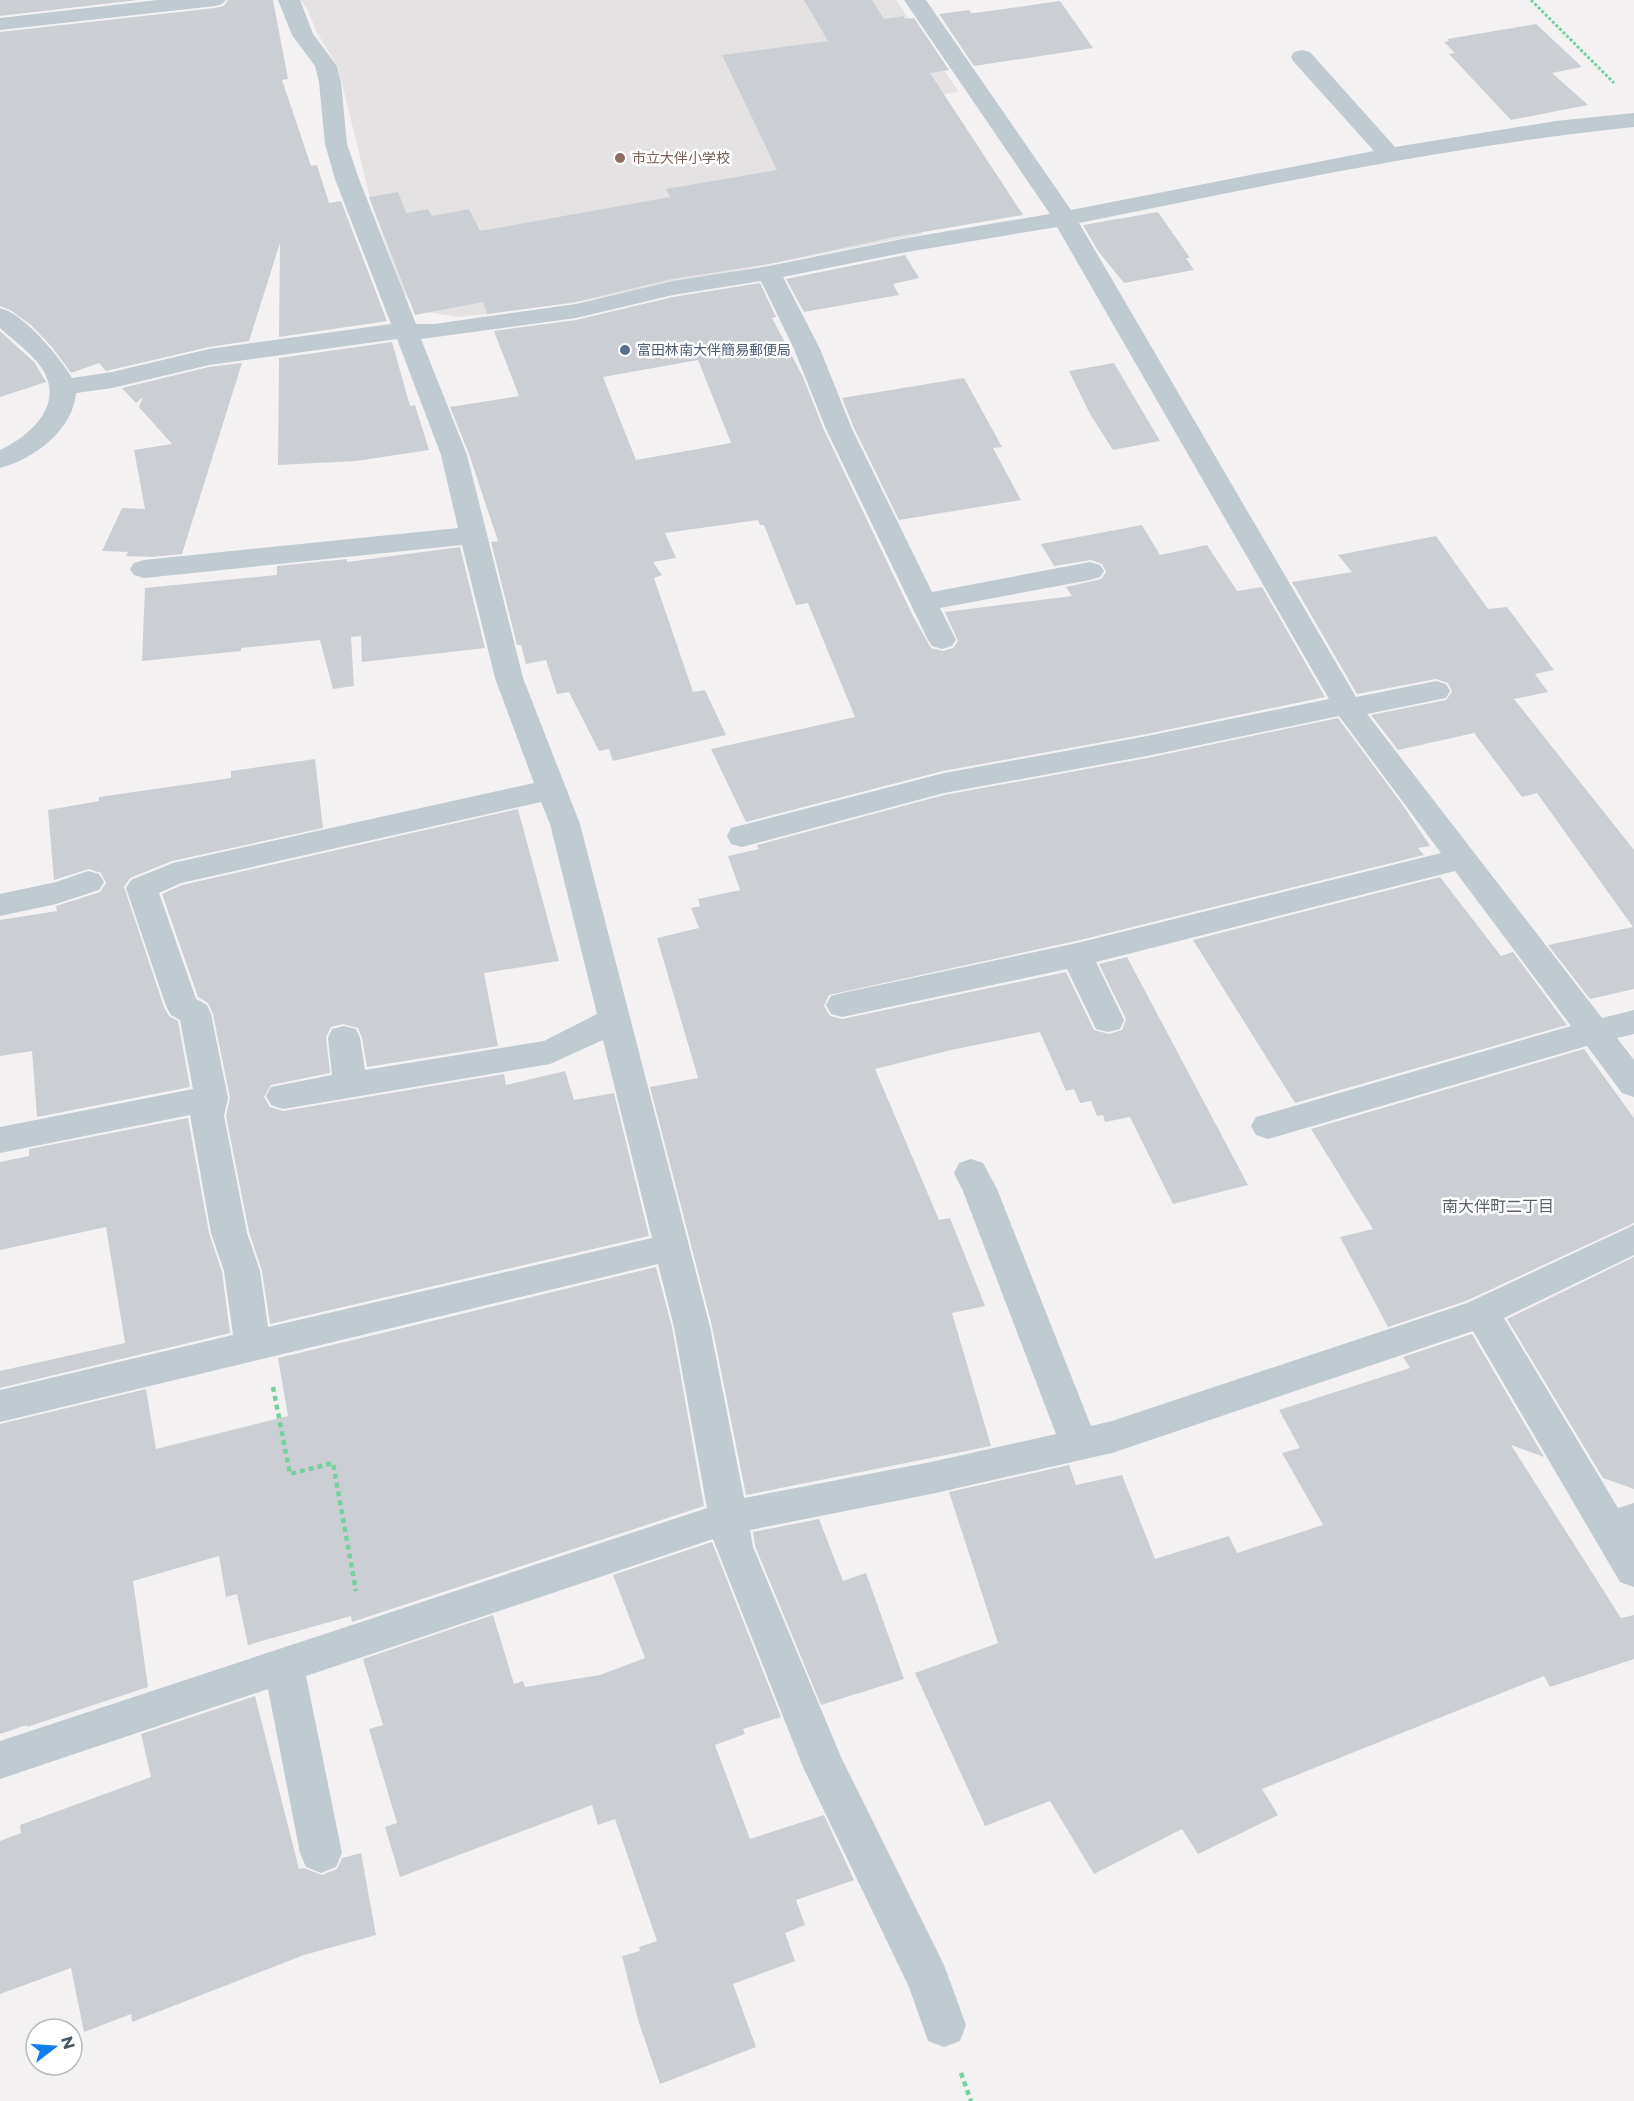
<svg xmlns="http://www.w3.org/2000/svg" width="1634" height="2101" viewBox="0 0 1634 2101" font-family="Montserrat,'Noto Sans JP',sans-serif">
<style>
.education{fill:#e5e2e4}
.building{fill:#cbcfd4;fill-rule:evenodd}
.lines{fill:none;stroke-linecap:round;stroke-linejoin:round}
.path-far1{stroke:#75d29f;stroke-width:3;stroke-dasharray:3 2;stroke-linecap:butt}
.path{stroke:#75d29f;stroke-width:4.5;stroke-dasharray:5 4;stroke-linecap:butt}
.minor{fill:#bfcad1;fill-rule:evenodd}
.education-dot{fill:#8d6e63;stroke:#fff;stroke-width:2}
.service-dot{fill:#5c6f8a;stroke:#fff;stroke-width:2}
.labels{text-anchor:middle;stroke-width:5;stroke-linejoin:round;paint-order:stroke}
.far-education-label{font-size:14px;fill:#785e54;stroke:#fff;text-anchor:start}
.far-service-label{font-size:14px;fill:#4e5e75;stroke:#fff;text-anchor:start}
.neighbourhood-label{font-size:16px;fill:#5d6267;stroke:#fff}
</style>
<rect width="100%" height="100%" fill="#f4f1f2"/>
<path class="education" d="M300,0H896L959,92L852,109L923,234L573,303L458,317L421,311L404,294L372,206L338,67L316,31L307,8Z"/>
<g class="building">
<path d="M0,0H138L0,16Z"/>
<path d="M228,0H273L288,79L282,80L311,166L317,165L329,203L341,201L387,321L279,337L280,243L249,341L209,347L106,371L99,363L71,373L52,347L31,325L10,310L0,306V32L215,8L224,6Z"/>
<path d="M804,0H872L884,19L903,16L905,19L914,18L949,70L930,73L1023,215L894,237L769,264L672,279L576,302L487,314L483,302L415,315L369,197L398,192L406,213L428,209L432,216L469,209L480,231L670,197L666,189L777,170L722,55L828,41Z"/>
<path d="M1060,1L1093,48L974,66L939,14L969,10L971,13H975Z"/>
<path d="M1536,24L1582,67L1552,73L1588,105L1511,120L1449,54L1455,53L1444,42L1449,41L1447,39Z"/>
<path d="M1158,212L1190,258H1186L1194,270L1124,283L1098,251L1083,225Z"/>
<path d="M905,255L919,278L893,284L899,295L804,312L786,279Z"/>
<path d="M760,283L776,317L772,318L803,377L824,430L913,616L931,648L943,651L953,648L958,641L945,612L1072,596L1066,587L1101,579L1106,572L1102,564L1091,560L1054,566L1041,544L1142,525L1160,555L1207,545L1237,591L1262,587L1325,697L1147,734L943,771L746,822L711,749L855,717L808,603L796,605L764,525H760L758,520L665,533L676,558L653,562L662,575L654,578L693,692L705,690L726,735L613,761L609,749L599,751L569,692L557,694L546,660L526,664L521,645H517L491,542L498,541L469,454L450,407L519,396L494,331L576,320L673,297ZM698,360L731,443L636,460L603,377Z"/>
<path d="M0,331L35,363L46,382L0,397Z"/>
<path d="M392,342L410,406L415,405L429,450L356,461L278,465L279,358Z"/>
<path d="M242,363L182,554L152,557L126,556L128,552L102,551L122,508L145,509L134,450L172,444L139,407L143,397L136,403L122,388L209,367Z"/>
<path d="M1114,363L1160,441L1113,450L1090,414L1069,371Z"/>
<path d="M964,378L1002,447L993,448L1021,500L899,520L854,428L842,398Z"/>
<path d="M1436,536L1488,609L1507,607L1554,670L1535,674L1548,692L1514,699L1634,850V989L1590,999L1548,945L1633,927L1537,793L1522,797L1474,733L1398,750L1371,715L1446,700L1452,692L1448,683L1436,679L1357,694L1292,582L1352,572L1338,555Z"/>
<path d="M460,547L485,648L362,662L361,636L351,637L354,686L333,689L320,640L241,648V651L142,661L145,588L277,575V566L347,559V562Z"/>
<path d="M1338,718L1402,804L1430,846L1418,848L1424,855L1076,941L829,995L824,1006L830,1016L842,1019L1066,972L1094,1030L1109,1034L1122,1030L1126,1019L1099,964L1127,957L1248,1185L1173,1204L1130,1117L1105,1122L1103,1115L1097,1116L1091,1101L1080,1103L1074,1089L1066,1091L1040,1032L951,1050L875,1069L939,1220L950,1218L985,1306L952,1313L991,1446L746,1495L712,1326L650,1087L698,1078L657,938L699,928L691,908L700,906L698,899L740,890L728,856L759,849L757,845L944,795L1147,758Z"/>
<path d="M315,759L323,828L172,861L130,878L124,887L164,1007L169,1016L178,1021L190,1087L37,1117L32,1051L0,1056V920L57,911L56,906L100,892L106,883L101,873L89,869L54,880L48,810L99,801V797L231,778V771Z"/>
<path d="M518,809L559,961L484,973L498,1046L367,1067L362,1038L358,1028L343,1024L331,1027L326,1037L330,1073L271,1085L264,1097L270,1107L283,1111L504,1074L506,1085L565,1071L574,1100L614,1093L649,1236L270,1324L262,1271L249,1232L226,1116L230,1098L213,1014L208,1003L198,997L162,894L182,885Z"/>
<path d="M1440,877L1501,956L1513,952L1567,1025L1295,1103L1193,940Z"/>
<path d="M1584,1049L1634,1118V1223L1466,1301L1388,1327L1340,1237L1373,1229L1311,1129Z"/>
<path d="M188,1118L209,1233L222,1272L230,1333L0,1388V1371L125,1343L106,1227L0,1250V1162L29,1156V1149Z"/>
<path d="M1634,1257V1489L1603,1478L1507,1319Z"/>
<path d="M656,1267L672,1327L704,1506L352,1622L351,1616L248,1645L237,1594L226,1597L219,1556L133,1581L148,1687L27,1727V1725L0,1734V1424L146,1389L156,1449L288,1416L278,1358Z"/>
<path d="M1472,1334L1544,1457L1511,1445L1621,1618L1634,1615V1659L1550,1687L1544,1676L1262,1789L1278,1815L1198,1854L1182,1829L1094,1874L1050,1801L985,1826L915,1673L998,1643L949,1492L1069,1465L1076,1485L1122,1475L1155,1559L1229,1536L1237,1553L1323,1525L1282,1453L1300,1448L1279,1410L1410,1368L1403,1357Z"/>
<path d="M819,1519L843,1581L866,1573L904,1679L821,1705L755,1546L753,1532Z"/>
<path d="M712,1542L781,1717L743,1729L745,1734L715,1745L750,1839L824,1815L854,1880L796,1900L805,1925L785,1933L795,1961L733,1984L756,2047L660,2084L639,2023L622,1956L640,1951L639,1947L657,1941L615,1819L598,1825L592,1805L400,1877L385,1827L397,1823L369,1729L383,1725L363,1659L493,1615L514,1684L523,1681L525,1687L600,1675L645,1658L613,1575Z"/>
<path d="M255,1696L299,1869L304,1868L322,1875L337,1869L342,1858L361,1853L376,1935L304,1955L132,2022L131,2014L84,2032L71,1968L0,1994V1841L21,1833L20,1825L151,1777L141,1734Z"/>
</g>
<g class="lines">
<path class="path-far1" d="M1531,0L1614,83"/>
<g class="path">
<path d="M273,1387L290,1474L333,1463L356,1591"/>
<path d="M961,2073L971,2101"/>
</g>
<g class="minor">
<path d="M158,0H226L222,4L215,6L0,30V18Z"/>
<path d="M278,0H300L313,34L337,66L341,82L347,144L359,179L416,324H434L576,304L673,281L769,266L907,238L1050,214L904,0H926L1071,210L1374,151L1294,62L1291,57L1294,52L1302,50L1310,52L1395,147L1556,121L1634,113V127C1447,146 1263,186 1079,223L1356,697L1436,681L1446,684L1450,691L1446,698L1367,714L1602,1018L1634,1010V1034L1617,1038L1634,1060V1097L1622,1093L1587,1046L1268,1139L1256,1135L1251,1126L1256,1117L1571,1026L1455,871L1096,962L1124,1020L1120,1029L1108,1032L1096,1029L1067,969L842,1017L831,1014L826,1005L831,996L842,993L1077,943L1441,853L1339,716L1147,756L944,793L742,847L731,844L727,836L731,828L944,773L1147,736L1329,699L1057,227L907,252L783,277L820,349L852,429L932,592L1090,562L1100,565L1104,571L1100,577L1090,580L940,608L956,640L952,646L942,649L932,646L928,640L826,429L794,349L761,281L673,295L576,318L421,339L467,455L523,678L580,824L710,1327L744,1498L931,1462L1056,1434L963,1191L954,1173L959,1163L971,1159L983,1163L997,1189L1091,1426L1112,1421L1467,1303L1634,1225V1255L1504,1318L1618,1508L1634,1503V1587L1620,1582L1473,1331L1112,1453L931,1494L750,1530L753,1547L841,1757L944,1965L966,2025L960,2041L944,2047L928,2041L909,1987L803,1767L713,1539L306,1676L342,1853L336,1867L321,1873L306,1867L300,1853L268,1689L0,1779V1741L707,1508L674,1327L658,1264L0,1422V1390L233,1335L224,1271L211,1233L190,1115L0,1153V1127L193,1089L180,1020L171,1015L166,1006L126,888L131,880L173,863L534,783L495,678L462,545L144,578L134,575L130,569L134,563L144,560L458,528L441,455L397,339L209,365L112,388L76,393C73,430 34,459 0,468V450C32,435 66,403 41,367C30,352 13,340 0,328V308C23,313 60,357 72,378L112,372L209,349L391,324L335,179L325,144L319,82L315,66L292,35ZM541,802L550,824L597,1014L544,1041L365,1070L360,1038L356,1029L344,1026L332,1029L328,1038L332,1075L271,1087L266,1096L271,1105L283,1109L550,1064L603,1040L652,1238L268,1327L260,1271L247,1233L224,1116L228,1098L211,1014L207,1005L196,999L159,893L181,883Z"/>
<path d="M88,871L99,874L104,882L99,890L56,904L0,916V894L56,882Z"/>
</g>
</g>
<circle class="education-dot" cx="620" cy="158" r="6"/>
<circle class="service-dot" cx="625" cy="350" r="6"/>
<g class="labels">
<g class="far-education-label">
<text x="632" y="163">市立大伴小学校</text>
</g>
<g class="far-service-label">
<text x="637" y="355">富田林南大伴簡易郵便局</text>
</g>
<g class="neighbourhood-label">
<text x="1498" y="1212">南大伴町二丁目</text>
</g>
</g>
<g transform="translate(54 2047) rotate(73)"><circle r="28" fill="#ffffff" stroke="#b6bbbf" stroke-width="1.5"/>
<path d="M0-4.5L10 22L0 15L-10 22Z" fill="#107def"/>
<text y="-9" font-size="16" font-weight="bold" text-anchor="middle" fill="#485660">N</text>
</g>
</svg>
